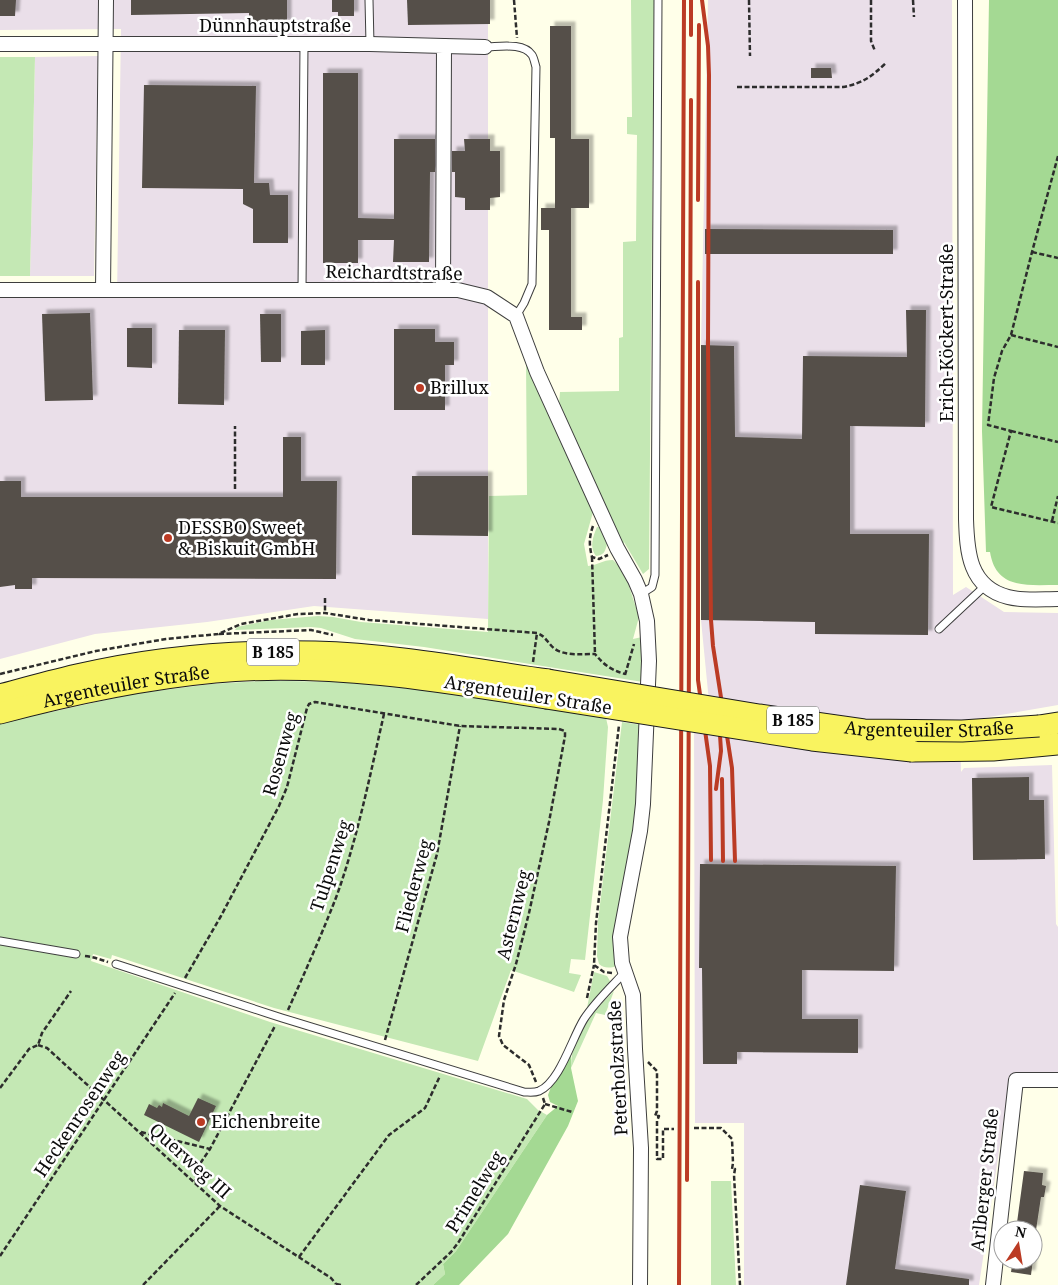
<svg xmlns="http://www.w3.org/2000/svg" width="1058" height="1285" viewBox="0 0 1058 1285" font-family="'Noto Serif',serif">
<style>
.industrial{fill:#eadfe9}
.green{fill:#c4e8b4}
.forest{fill:#a4d993}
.building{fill:#544f48;filter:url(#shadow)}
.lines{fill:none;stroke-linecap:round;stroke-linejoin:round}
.lane-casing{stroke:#3e3e3e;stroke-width:9}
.street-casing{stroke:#3e3e3e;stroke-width:16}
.primary-casing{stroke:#1c1c1c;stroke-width:23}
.path{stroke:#2d2d2d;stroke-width:2.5;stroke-dasharray:5 2.5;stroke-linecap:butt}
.lane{stroke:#fff;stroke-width:7}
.street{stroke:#fff;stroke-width:14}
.primary{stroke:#f9f35f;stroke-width:21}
.rail{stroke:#bb3b24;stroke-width:4}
.primary-bridge-casing{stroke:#1c1c1c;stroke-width:23;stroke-linecap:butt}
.primary-bridge{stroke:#f9f35f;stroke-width:21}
.poi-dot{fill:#bb3b24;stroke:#fff;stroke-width:2}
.labels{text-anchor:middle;stroke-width:5;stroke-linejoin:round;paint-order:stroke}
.shield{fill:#fff;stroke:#545454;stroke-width:1}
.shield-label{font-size:16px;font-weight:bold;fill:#0b0b0b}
.street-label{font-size:18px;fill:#0b0b0b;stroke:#fff}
.poi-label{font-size:18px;fill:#0b0b0b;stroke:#fff;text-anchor:start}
</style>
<defs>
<filter id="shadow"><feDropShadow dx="4.5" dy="-4.5" stdDeviation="1" flood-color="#0004"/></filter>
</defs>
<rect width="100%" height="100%" fill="#ffffe9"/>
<g class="industrial">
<path d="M0,0H488V619L314,606L207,622L95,634L0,659V298L117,297L121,29L0,30Z"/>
<path d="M708,0H952L953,595L966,587L1004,612L1058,613V705L960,722L961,772L964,768L1052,765L1056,924L1058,927V1075L1010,1077L979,1285H744V1123H695L694,713L710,712L701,620V346Z"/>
<path d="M98,56L94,276H30L35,57Z"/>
</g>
<g class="green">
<path d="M631,0H654L649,569L643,574L624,542L622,573L627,580L639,617L633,639L642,637L643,682L424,647L355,639L321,628L311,627L235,630L237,627L270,620L318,616L333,617L361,622L488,632L489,496L527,495L526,359L593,512L584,544L588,566C598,565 602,560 613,560L618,565V534L607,513L559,404L560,392L619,391V338L623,337V242L636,241L637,135L627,134V117H632Z"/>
<path d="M0,57H35L30,276H0Z"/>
<path d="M597,527H599L607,544C605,552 604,555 596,556C589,548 593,536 597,527Z"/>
<path d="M261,681C295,681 330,681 364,684C445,691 525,705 606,718L608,727L603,800L585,960L571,959L569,973L581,975L574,992L511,970L478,1061L274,1008L112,955L111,959L93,954L91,961L270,1022L527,1099L538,1110L547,1115L456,1251L443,1264L445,1274L433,1285H0V724L46,711L47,713L133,694L211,684Z"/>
<path d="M622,722L641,725L637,807L631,848L614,934L613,946L616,965L614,967C607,968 604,968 599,964L597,956L598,921Z"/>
<path d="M594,972L607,976L610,981L609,984L587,1008Z"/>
<path d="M614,991L605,1015L596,1013L571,1068C570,1037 593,1011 614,991Z"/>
<path d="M711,1181H731L736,1285H711Z"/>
</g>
<g class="forest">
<path d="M989,0H1058V585C1028,585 996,590 990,552H986L982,431Z"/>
<path d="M571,1055V1068L578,1101L568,1126L508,1234L459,1285H433L445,1274L443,1264L456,1251L547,1115L558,1106L550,1102L548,1095L551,1087Z"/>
</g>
<g class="building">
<path d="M0,0H16L15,16H0Z"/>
<path d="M131,0H287V24L249,25V13L131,15Z"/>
<path d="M332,0H354V16H338V12H332Z"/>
<path d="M407,0H490V24L408,25Z"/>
<path d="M550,26H571V139H589V208H571V317H582V330H549V230H541V208H555V138H550Z"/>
<path d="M811,68H831L832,78H811Z"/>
<path d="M323,73H358V218L394,219V139H435V172H430L429,262H393L394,240H358V263H323Z"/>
<path d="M144,85L256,86L254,183H269L270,195H288V243H253V209L243,204V189L142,188Z"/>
<path d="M464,139H490V151H500V197L490,198V210H465V198L455,197V172H452V151H465Z"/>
<path d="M705,229L893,230V254H705Z"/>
<path d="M906,310H926L925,427L850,426V534H929L928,635L815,634V622L701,620V345L734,346L735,437L802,439L803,356L907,357Z"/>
<path d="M90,313L93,400L45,401L42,314Z"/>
<path d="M260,314H281V362H261Z"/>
<path d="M127,328H152V368L127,367Z"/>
<path d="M394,329H435V342H454V365H445V410H394Z"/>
<path d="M179,330H225L224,405L178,404Z"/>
<path d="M325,330V365H301V331Z"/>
<path d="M283,437H301V481H337L336,579L32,578V589H15V585L0,587V481H21V497H283Z"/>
<path d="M412,476H488V536L412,535Z"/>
<path d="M1029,777V800H1044L1045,859L973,860L972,778Z"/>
<path d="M700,864L896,866L894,971L802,970V1019H858V1053L737,1052V1064H703L702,968H699Z"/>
<path d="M198,1098L216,1106L199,1142L144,1115L149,1104L157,1108L159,1105L162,1107L163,1103L189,1116Z"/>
<path d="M1024,1171L1043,1173L1042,1185L1046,1186L1044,1197H1041L1036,1230H1016Z"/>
<path d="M860,1185L906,1191L895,1269L969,1279V1285H846Z"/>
<path d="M1013,1260H1033L1031,1275L1011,1272Z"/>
</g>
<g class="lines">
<g class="lane-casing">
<g id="lane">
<path d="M369,0L370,44"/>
<path d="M485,47C499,47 523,42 532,55C534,58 535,64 536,67L532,284L524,303L516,316"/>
<path d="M302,290L304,44"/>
<path d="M641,594L652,587L655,575L658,0"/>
<path d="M939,629L986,585"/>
<path d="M0,941L76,954"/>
<path d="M116,964L282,1018L524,1092C529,1092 534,1093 539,1091C560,1082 572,1038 584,1019C595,1002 611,987 625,972"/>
</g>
</g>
<g class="street-casing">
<g id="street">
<path d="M965,0L966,519C967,552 969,587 1008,597C1023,601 1042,599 1058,599"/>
<path d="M0,44H370L444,46L443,290"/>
<path d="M444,46L485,47"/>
<path d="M0,290H458L487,297L516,316L537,372L617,548L635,580L641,594L647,621L649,661L643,804L640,831L620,937L622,963L633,995L635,1049L641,1148L640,1285"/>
<path d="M103,290L106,0"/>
<path d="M993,1285L1016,1080H1058"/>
</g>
</g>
<g class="primary-casing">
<g id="primary">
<path d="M0,695C26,688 51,681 77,675C154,657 236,650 315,652C393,654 471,669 548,680"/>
<path id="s1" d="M0,713C71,694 142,679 215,672C326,662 437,680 546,698"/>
<path d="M1039,726L1058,723"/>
<path d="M912,751L993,750L1058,744"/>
</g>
</g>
<g class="path">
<path d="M514,0L517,38"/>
<path d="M749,0L750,56"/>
<path d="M871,0V41L875,51"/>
<path d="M913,0L914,17"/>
<path d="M737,87H843C864,83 872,76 887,62"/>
<path d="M1058,156L1032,252L1011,335L1002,351L994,378L988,425L1011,431L991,507L1058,523"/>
<path d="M1032,252L1058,258"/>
<path d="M1011,335L1058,347"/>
<path d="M1011,431L1058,442"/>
<path d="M235,489V426"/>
<path d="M1052,521L1058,496"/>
<path d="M593,526C589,537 589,545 592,557L599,559L608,555"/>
<path d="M592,557L595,654"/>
<path d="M325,598V613"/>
<path d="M219,634L311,630L333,635"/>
<path d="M533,662L537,633"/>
<path d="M0,674L96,651L166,639L218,634L241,624L298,614L325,613L369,620L537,633C546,636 548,644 555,649C565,656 583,654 595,654C604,665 611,670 625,674"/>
<path d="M625,675L634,644"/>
<path d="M85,956C93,957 99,959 108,962"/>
<path d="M612,973L604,972L594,965L596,923L619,725"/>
<path d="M185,978L221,916L279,806L287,787L307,708L309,704L315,702L460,726L559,729L565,731V736L549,822L529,913L516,964L504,1000L499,1036L503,1045L529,1065L536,1082"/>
<path d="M587,998L594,965"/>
<path d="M288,1010C305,972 322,934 337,895C358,836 370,775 384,714"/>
<path d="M385,1040L437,854L460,726"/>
<path d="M38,1045L47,1048L220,1206L331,1278L336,1284"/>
<path d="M648,1062L657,1071V1111L655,1116H659L657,1121V1159H663V1129H674"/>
<path d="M0,1088L29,1049L38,1045L42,1033L71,991"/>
<path d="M543,1098L545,1104"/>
<path d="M545,1104L572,1112"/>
<path d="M694,1128H721L732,1139L733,1163L732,1169H735L734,1175L740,1285"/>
<path d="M141,1132L210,1149"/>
<path d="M196,1184L195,1171L210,1149L275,1026"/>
<path d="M0,1256L175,993"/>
<path d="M299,1257L389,1135L425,1108L440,1076"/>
<path d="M336,1284L341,1285"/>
<path d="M143,1285L220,1206"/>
<path d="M416,1285L451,1252L458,1243L545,1104"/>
</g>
<use href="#lane" class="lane"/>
<use href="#street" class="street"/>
<use href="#primary" class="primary"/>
<g class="rail">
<path d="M702,0L708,46L709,75L708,346L711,620L713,646L732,768L735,861"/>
<path d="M691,35V0"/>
<path d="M698,200L699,25"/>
<path d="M698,282V680L710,766L711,860"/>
<path d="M722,779L723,861"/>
<path d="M716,789L721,751L719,719"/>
<path d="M687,1180L691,100"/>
<path d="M679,1285L684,0"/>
</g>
<g class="primary-bridge-casing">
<g id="primary-bridge">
<path id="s2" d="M548,680L759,715L864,730L962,731L1039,726"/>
<path d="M546,698L812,740L912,751"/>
</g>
</g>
<use href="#primary-bridge" class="primary-bridge"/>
</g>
<g class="poi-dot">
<circle cx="420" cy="388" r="5"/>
<circle cx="168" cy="538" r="5"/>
<circle cx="201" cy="1122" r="5"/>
</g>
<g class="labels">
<g class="shield">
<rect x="247" y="638.5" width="52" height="27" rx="4"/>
<rect x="767" y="706.5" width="52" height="27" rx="4"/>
</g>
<g class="shield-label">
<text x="273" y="658">B 185</text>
<text x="793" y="726">B 185</text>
</g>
<g class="street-label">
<text x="275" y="32">Dünnhauptstraße</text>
<text transform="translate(394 273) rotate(1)" y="6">Reichardtstraße</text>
<text transform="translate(947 333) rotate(-90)" y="6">Erich-Köckert-Straße</text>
<text dy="6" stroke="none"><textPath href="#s1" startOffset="129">Argenteuiler Straße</textPath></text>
<text transform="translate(528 695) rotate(9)" y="6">Argenteuiler Straße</text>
<text dy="6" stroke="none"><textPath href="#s2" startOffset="385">Argenteuiler Straße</textPath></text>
<text transform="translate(281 754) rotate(-74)" y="6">Rosenweg</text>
<text transform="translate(331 866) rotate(-72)" y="6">Tulpenweg</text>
<text transform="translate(414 886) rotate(-75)" y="6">Fliederweg</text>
<text transform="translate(514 915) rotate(-76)" y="6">Asternweg</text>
<text transform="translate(618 1068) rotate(-93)" y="6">Peterholzstraße</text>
<text transform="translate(80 1114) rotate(-56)" y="6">Heckenrosenweg</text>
<text transform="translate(190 1161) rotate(42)" y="6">Querweg III</text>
<text transform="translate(985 1180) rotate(-84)" y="6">Arlberger Straße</text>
<text transform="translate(475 1192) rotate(-58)" y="6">Primelweg</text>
</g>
<g class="poi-label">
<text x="430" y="394">Brillux</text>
<text x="178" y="534">DESSBO Sweet<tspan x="178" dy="21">&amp; Biskuit GmbH</tspan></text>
<text x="211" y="1128">Eichenbreite</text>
</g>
</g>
<g transform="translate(1018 1245) rotate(12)"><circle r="24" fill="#ffffff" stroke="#9d9d9d"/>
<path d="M0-4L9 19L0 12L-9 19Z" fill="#bb3b24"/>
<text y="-8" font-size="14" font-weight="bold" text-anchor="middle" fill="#0b0b0b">N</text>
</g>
</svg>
